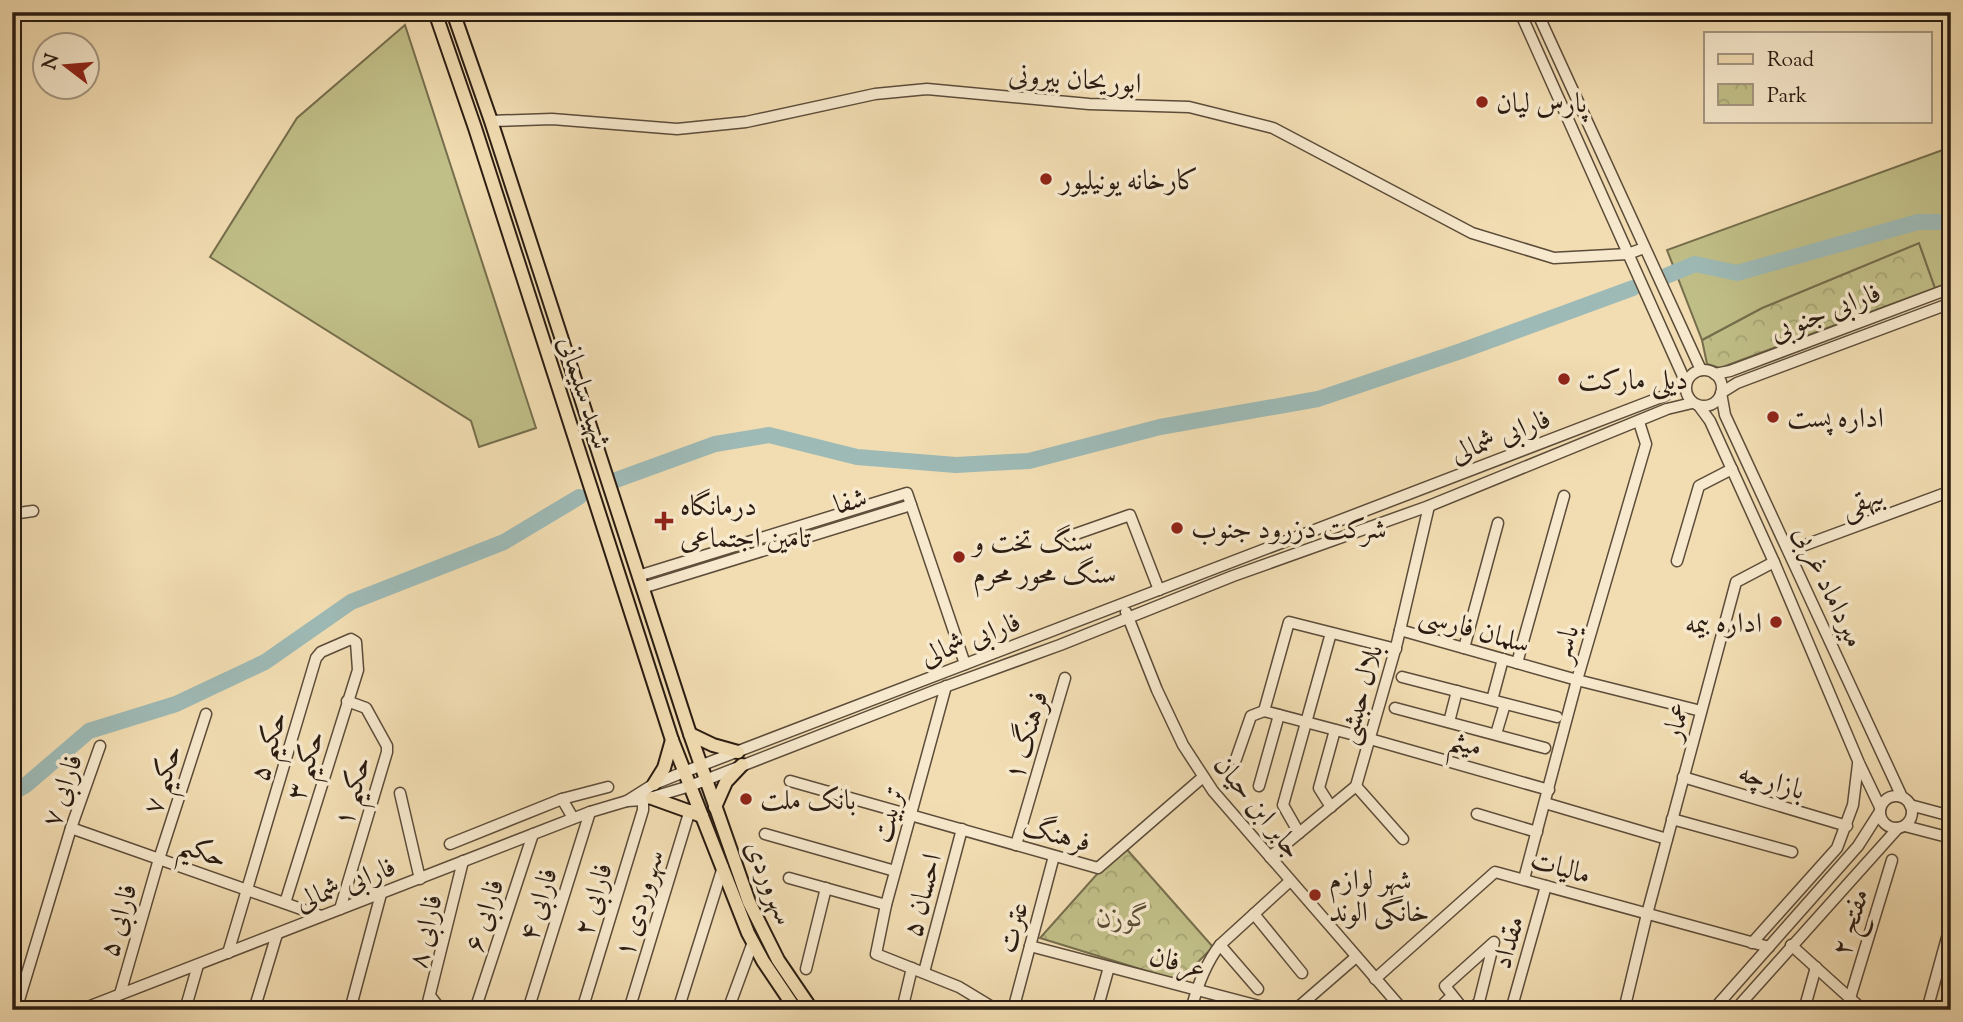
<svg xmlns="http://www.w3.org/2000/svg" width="1963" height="1022" viewBox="0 0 1963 1022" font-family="'Sorts Mill Goudy',Amiri,serif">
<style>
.park{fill:url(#park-crowns);stroke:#766e4d;stroke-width:2}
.garden{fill:#c1bf88;stroke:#766e4d;stroke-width:2}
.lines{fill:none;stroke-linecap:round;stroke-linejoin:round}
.river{stroke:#9ebab6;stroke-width:16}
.minor-casing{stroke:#5c4c3a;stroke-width:13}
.major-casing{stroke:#2a1c12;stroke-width:16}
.minor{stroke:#f7e9cd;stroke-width:10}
.major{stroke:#f2ddb2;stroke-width:12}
.poi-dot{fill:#8f2418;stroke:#f7e9cd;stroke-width:2.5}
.labels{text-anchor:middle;stroke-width:7;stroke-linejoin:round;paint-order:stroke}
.street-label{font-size:28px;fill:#2a1c12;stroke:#f7e9cd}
.poi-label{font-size:28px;fill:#2a1c12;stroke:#f7e9cd;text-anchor:start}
.park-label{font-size:28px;font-style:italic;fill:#574d35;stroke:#f7e9cd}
</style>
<defs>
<pattern id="park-crowns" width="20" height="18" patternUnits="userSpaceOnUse" patternTransform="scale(1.75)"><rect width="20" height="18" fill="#c1bf88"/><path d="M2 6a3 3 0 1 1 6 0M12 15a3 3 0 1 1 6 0" fill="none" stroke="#a6a474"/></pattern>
</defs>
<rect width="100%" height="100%" fill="#f2ddb2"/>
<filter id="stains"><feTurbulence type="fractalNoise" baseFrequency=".00286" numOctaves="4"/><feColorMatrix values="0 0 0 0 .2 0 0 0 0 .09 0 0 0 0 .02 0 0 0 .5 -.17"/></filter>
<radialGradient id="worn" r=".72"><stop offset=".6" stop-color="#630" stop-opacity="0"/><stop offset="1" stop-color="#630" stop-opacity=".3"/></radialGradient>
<g class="park">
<path d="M1919,243L1935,288L1720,368L1707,364L1702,340L1762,308Z"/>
<path d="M1123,845L1213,947L1179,981L1040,938Z"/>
</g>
<g class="garden">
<path d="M405,25L536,428L479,447L471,421L210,257L297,118Z"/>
<path d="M1951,147V282L1935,288L1919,243L1762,308L1702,340L1667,250Z"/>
</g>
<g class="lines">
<g class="river">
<path d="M1666,276L1695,264L1737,273L1918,222H1951"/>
<path d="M616,480L715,444L769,435L857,457L956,465L1029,461L1160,427L1318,399L1461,351L1633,288"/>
<path d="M12,793L26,785L89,731L176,704L265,662L351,602L504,542L579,497"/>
</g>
<g class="minor-casing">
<g id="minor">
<path d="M1537,12L1701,370"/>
<path d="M491,121L552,119L677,129L746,122L875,94L927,89L1089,104L1189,107L1273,128L1472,233L1554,258L1628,254L1644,248"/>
<circle cx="1704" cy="388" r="18"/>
<path d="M1715,374L1730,371L1951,288"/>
<path d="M1699,406L1710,421L1774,562L1859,763L1880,807"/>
<path d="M12,514L33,511"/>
<path d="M1070,536L1130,515L1159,590"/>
<path d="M1789,551L1951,491"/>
<path d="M1677,561L1699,486L1732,469"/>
<path d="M638,576L907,493L965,664"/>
<path d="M642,588L911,505"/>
<path d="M1126,612L1157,690L1183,745L1213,791L1403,1010"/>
<path d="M1400,630L1577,680L1701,711"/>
<path d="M1464,648L1498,523"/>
<path d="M1396,649L1289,622L1264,711L1370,739L1549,790"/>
<path d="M1517,663L1564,496"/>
<path d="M1402,677L1557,717"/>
<path d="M946,686L886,905L876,954L959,987L997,1010"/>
<path d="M1492,700L1503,659"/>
<path d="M1395,708L1545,748"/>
<path d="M1449,722L1457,691"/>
<path d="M1496,734L1505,704"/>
<path d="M1236,759L1251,716L1264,711"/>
<path d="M1683,777L1847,826"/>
<path d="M790,781L1098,868L1203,777"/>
<path d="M1259,786L1279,715"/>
<path d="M1356,786L1403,839"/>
<path d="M400,793L420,879"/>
<circle cx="1896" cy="812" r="16"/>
<path d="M1902,797L1725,415L1721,393L1737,383L1951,303"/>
<path d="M627,801L654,784L684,772L1664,396L1686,383L1520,12"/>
<path d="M1545,803L1667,839"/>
<path d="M1910,805L1951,816"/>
<path d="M1331,807L1319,788L1335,730"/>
<path d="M1477,814L1537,832"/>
<path d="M573,818L562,799L608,787"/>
<path d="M1672,819L1792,852"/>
<path d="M1905,826L1951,838"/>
<path d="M71,828L321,916"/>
<path d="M1299,833L1283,805L1331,633"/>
<path d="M765,834L895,871"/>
<path d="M450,844L562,799"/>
<path d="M1016,845L1065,678"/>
<path d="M1270,857L1356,786L1397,643L1429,506"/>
<path d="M789,878L886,905"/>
<path d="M1524,879L1577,680L1646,444L1639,422"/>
<path d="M340,909L387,752V746L366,708L347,701"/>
<path d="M1254,914L1302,973"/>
<path d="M1752,943L1837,848L1853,805L1858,764"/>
<path d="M1220,945L1258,989"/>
<path d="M1791,945L1863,1010"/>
<path d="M1030,946L1274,1010"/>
<path d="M228,953L316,658L321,652L351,639L356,642L358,670L285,903"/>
<path d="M806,969L826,888"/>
<path d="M924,972L962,829"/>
<path d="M1375,979L1495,872L1769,947"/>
<path d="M120,994L159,859L206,714"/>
<path d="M431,997L441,1010"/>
<path d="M1850,998L1892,860"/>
<path d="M16,1010L71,828L100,746"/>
<path d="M80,1010L590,812L627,801L643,800L690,786L939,689L1060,645L1233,576L1429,506L1667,409L1692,403"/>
<path d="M185,1010L198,965"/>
<path d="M254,1010L277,934"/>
<path d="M350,1010L381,894"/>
<path d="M426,1010L463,861"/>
<path d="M475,1010L533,834"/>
<path d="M528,1010L590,812"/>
<path d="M582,1010L643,810V800"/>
<path d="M629,1010L690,810"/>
<path d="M678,1010L723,867"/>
<path d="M728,1010L753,942"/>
<path d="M902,1010L912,968"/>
<path d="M1013,1010L1054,856"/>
<path d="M1097,1010L1109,967"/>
<path d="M1191,1010C1197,987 1205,964 1220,945L1290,881"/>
<path d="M1295,1010L1356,957"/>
<path d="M1437,1010L1452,996"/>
<path d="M1464,1010L1445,986L1494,942L1479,1002L1471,1010"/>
<path d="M1511,1010L1546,886"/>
<path d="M1624,1010L1647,914L1736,582L1774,562"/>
<path d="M1713,1010L1858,846L1879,813"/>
<path d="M1735,1010L1898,828"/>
<path d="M1804,1010L1816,967"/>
<path d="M1927,1010L1951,923"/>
</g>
</g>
<g class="major-casing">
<g id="major">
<path d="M435,12L475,128L672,740L748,933L763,961L796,1010"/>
<path d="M453,12L491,121L690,734L749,902L778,960L812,1010"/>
<path d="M690,734L713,745L738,752"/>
<path d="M654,784L664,768L672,740"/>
<path d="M652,798L702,816"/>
<path d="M715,807L726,782L742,765"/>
</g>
</g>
<use href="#minor" class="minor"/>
<use href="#major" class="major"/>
</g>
<g class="poi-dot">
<circle cx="1482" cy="102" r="7"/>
<circle cx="1046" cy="179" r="7"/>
<circle cx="1564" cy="379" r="7"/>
<circle cx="1773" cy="417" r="7"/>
<path d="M660.5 510.5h7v7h7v7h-7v7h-7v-7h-7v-7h7z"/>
<circle cx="1177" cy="528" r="7"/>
<circle cx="959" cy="557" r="7"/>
<circle cx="1776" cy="622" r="7"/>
<circle cx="746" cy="799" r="7"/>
<circle cx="1315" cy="895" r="7"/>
</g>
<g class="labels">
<g class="street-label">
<text transform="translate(1075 78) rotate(4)" y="10">ابوریحان بیرونی</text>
<text transform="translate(1825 311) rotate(-21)" y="10">فارابی جنوبی</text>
<text transform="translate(586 392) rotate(72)" y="10">شهید سلیمانی</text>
<text transform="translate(1500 435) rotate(-21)" y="10">فارابی شمالی</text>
<text transform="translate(850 500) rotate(-17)" y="10">شفا</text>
<text transform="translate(1862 500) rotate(-20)" y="10">بیهقی</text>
<text transform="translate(1830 586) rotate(65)" y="10">میرداماد غربی</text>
<text transform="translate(1475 628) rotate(16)" y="10">سلمان فارسی</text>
<text transform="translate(970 638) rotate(-21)" y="10">فارابی شمالی</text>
<text transform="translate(1564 643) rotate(-74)" y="10">یاسر</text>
<text transform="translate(1359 694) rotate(-74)" y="10">بلال حبشی</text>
<text transform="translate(1675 721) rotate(-75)" y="10">عمار</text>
<text transform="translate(1025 735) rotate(-73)" y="10">فرهنگ ۱</text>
<text transform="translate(1466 742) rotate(16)" y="10">میثم</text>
<text transform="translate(267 746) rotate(-74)" y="10">حکیم ۵</text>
<text transform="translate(304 765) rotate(-73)" y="10">حکیم ۳</text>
<text transform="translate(161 779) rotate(-72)" y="10">حکیم ۷</text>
<text transform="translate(1772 780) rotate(17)" y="10">بازارچه</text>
<text transform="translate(61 790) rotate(-71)" y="10">فارابی ۷</text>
<text transform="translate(351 791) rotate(-74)" y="10">حکیم ۱</text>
<text transform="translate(1259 806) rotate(51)" y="10">جابر ابن حیان</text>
<text transform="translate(887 814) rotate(-75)" y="10">تربیت</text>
<text transform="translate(1057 833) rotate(15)" y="10">فرهنگ</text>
<text transform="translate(203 850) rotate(19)" y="10">حکیم</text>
<text transform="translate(1561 866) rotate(16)" y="10">مالیات</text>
<text transform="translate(771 882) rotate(68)" y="10">سهروردی</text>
<text transform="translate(345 883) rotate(-21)" y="10">فارابی شمالی</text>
<text transform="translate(921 895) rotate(-75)" y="10">احسان ۵</text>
<text transform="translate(592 899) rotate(-73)" y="10">فارابی ۲</text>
<text transform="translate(638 903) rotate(-73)" y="10">سهروردی ۱</text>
<text transform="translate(537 904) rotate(-73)" y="10">فارابی ۴</text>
<text transform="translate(483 915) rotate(-72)" y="10">فارابی ۶</text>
<text transform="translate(117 920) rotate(-74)" y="10">فارابی ۵</text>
<text transform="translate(1849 922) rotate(-73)" y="10">مفتح ۲</text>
<text transform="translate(1012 927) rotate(-75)" y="10">عترت</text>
<text transform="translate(424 931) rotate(-77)" y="10">فارابی ۸</text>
<text transform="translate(1507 942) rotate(-74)" y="10">مقداد</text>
<text transform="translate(1178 961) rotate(15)" y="10">عرفان</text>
</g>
<g class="poi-label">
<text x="1496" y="112">پارس لیان</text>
<text x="1060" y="189">کارخانه یونیلیور</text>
<text x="1578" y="389">دیلی مارکت</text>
<text x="1787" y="427">اداره پست</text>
<text x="680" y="515">درمانگاه<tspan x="680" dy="32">تامین اجتماعی</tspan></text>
<text x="1191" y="538">شرکت دزرود جنوب</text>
<text x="973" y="551">سنگ تخت و<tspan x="973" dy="32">سنگ محور محرم</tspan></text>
<text x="1762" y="632" text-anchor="end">اداره بیمه</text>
<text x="760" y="809">بانک ملت</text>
<text x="1329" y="889">شهر لوازم<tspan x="1329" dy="32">خانگی الوند</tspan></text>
</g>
<g class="park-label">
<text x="1124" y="926">گوزن</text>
</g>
</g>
<rect width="1963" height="1022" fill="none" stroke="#f2ddb2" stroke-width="42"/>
<rect x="14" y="14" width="1935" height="994" fill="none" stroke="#2a1c12" stroke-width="3.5"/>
<rect x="21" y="21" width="1921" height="980" fill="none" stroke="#2a1c12" stroke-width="2"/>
<rect x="1704" y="32" width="228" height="91" fill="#f7e9cd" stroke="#a59782" stroke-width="2"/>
<rect x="1718" y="54" width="35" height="10" fill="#f2ddb2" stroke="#a59782" stroke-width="2"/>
<text x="1767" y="66" font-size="21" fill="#2a1c12">Road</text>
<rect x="1718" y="84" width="35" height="21" fill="url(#park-crowns)" stroke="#a59782" stroke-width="2"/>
<text x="1767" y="102" font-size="21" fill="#2a1c12">Park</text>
<g transform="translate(66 66) rotate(286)"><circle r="33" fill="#f7e9cd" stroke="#a59782" stroke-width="2"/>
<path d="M0-5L12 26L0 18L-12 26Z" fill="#8f2418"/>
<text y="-10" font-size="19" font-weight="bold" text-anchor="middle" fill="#2a1c12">N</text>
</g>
<rect width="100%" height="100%" filter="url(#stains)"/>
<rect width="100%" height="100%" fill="url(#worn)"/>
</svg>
